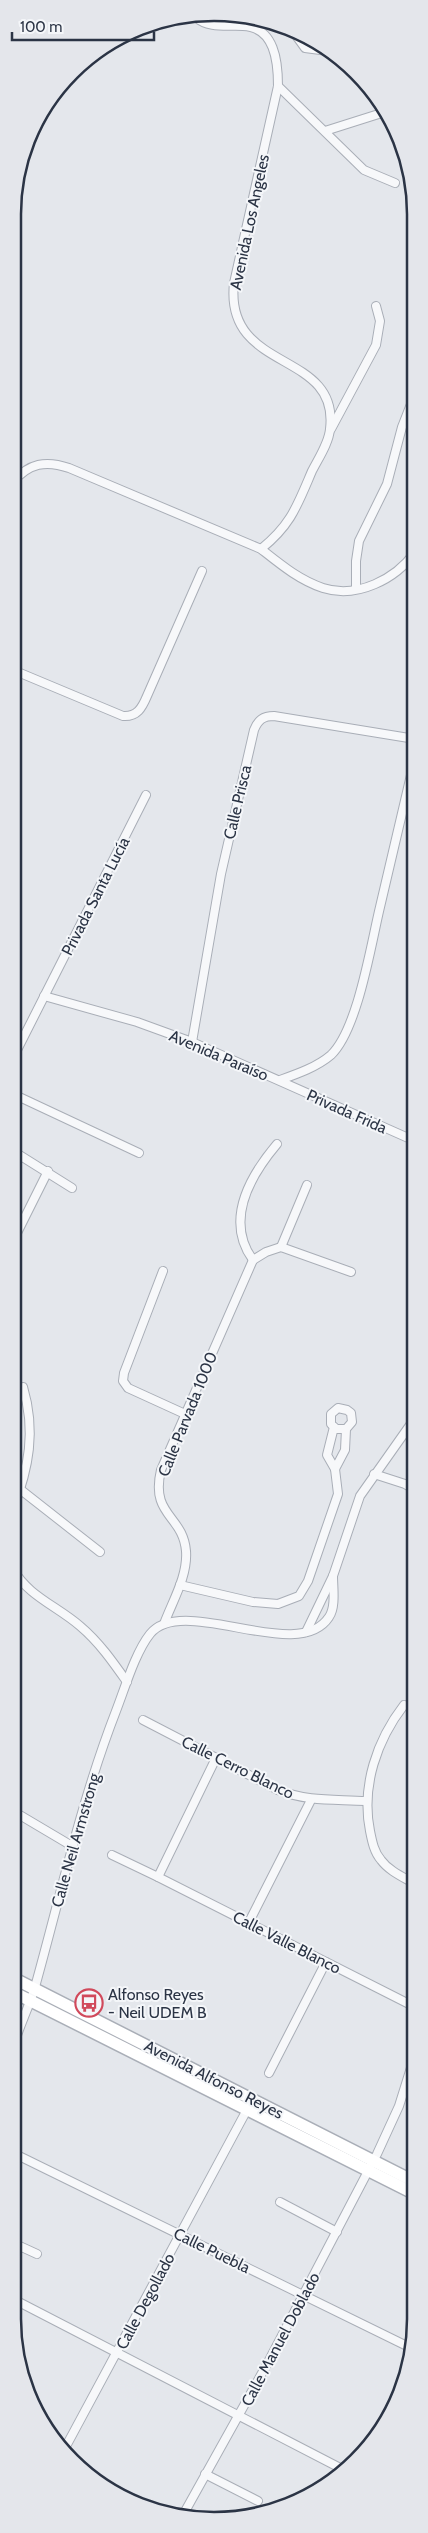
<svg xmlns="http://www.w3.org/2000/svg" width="428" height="2533" viewBox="0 0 428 2533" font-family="Cabin,sans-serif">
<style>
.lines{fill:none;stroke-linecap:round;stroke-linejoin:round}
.street-casing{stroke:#a9aeb7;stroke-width:10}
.secondary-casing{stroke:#a9aeb7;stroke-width:14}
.street{stroke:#f7f8fa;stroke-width:8}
.secondary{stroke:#fff;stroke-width:11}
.labels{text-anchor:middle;stroke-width:4;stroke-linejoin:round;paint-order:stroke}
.street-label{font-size:16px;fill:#2b3445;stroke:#f4f6f9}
.poi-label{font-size:16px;fill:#2b3445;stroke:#f4f6f9;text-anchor:start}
.rim{fill:none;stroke:#2b3445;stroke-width:2.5}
</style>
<rect width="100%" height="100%" fill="#e4e7ec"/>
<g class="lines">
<g class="street-casing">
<g id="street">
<path d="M195,17C209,29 227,25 243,26C275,27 278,62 278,86L234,283C224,374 340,349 330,429C329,443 318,459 312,471C297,506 291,525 261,549"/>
<path d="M248,26L273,25"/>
<path d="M292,30L305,48L328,51"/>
<path d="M278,86L364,170L395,183"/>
<path d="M325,131L385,112"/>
<path d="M331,429L376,345L380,321L376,306"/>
<path d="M13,482C29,463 46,460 69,468L261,549C280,564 299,580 323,588C357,599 396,579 415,552"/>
<path d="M356,589V561L359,541L387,484L402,427L415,394"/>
<path d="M13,670L123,716C137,717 142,708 147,696L202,571"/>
<path d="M44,996L137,1022L192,1042L415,1141"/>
<path d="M192,1042L221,874L254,730C258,720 263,716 274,716L415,739"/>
<path d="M13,1058L146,795"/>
<path d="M280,1080C297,1074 317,1067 331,1055C358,1029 371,944 380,907C392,857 403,808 415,758"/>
<path d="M13,1094L139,1153"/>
<path d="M13,1151L72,1188"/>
<path d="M13,1241L48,1171"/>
<path d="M281,1247L307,1185"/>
<path d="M253,1260C224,1220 250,1176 277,1144"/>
<path d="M253,1260L266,1252L281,1247L351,1272"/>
<path d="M163,1271L124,1373L123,1381L128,1388L185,1414"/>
<path d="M334,1427L327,1455L335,1469"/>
<path d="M374,1474L405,1484L415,1490"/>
<path d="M21,1490L100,1552"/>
<path d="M13,1509C29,1468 36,1431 23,1387"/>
<path d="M13,1569C28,1596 57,1606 80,1626C99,1642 113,1662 127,1682"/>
<path d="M180,1585L253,1602L278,1604L299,1596L308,1581L338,1494L335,1469L345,1450L346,1429L352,1422L351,1413L347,1410L338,1408L331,1414V1424L336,1429H346"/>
<path d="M164,1624C172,1602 188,1576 186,1551C183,1515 150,1516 161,1470L253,1260"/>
<path d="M306,1632L333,1576L360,1496L415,1418"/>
<path d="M404,1705C377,1740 361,1786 370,1831C372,1841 374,1852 381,1860C389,1871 403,1877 415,1884"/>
<path d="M143,1720L278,1790C309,1802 334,1799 366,1801"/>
<path d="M13,1811L72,1846"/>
<path d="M112,1855L158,1877L415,2007"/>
<path d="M158,1877L216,1758"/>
<path d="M249,1922L311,1800"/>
<path d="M13,2047C19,2027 29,2007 35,1987C61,1894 81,1801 116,1711C125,1688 135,1653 150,1634C183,1593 298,1665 329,1617C336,1607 333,1588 333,1576"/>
<path d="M269,2073L326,1962"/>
<path d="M13,2153L411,2348"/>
<path d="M280,2202L337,2232"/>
<path d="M13,2243L37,2254"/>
<path d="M13,2299L346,2471"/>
<path d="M64,2450L249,2106"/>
<path d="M205,2474L258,2501"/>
<path d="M183,2515L266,2366L377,2154L399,2106L415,2055"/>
</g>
</g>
<g class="secondary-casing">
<g id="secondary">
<path d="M13,1978L415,2182"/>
<path d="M13,1992L415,2194"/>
</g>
</g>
<use href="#street" class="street"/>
<use href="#secondary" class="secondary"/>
</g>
<defs>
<g id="bus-ring" transform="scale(1.4375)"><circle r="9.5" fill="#f4f6f9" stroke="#d1495b" stroke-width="1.5"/><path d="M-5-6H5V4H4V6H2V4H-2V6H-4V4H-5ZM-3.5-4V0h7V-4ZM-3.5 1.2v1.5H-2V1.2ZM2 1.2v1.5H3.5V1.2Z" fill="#d1495b"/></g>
</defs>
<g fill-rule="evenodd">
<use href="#bus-ring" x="89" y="2003"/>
</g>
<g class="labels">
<g class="street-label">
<text transform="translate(249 222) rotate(-78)" y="6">Avenida Los Angeles</text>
<text transform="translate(237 802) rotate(-77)" y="6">Calle Prisca</text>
<text transform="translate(95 896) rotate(-63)" y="6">Privada Santa Lucía</text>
<text transform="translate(219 1055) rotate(23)" y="6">Avenida Paraíso</text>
<text transform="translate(347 1111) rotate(24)" y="6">Privada Frida</text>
<text transform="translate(187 1414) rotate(-68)" y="6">Calle Parvada 1000</text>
<text transform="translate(238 1767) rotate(26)" y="6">Calle Cerro Blanco</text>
<text transform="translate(75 1840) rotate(-74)" y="6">Calle Neil Armstrong</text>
<text transform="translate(287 1942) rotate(27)" y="6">Calle Valle Blanco</text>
<text transform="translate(214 2079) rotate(27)" y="6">Avenida Alfonso Reyes</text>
<text transform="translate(212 2250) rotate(26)" y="6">Calle Puebla</text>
<text transform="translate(145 2301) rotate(-62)" y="6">Calle Degollado</text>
<text transform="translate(280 2339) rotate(-62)" y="6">Calle Manuel Doblado</text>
</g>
<g class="poi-label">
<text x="108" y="2000">Alfonso Reyes<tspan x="108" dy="18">- Neil UDEM B</tspan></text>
</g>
</g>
<path d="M0 0H428V2533H0ZM214 21H214A193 193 0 0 1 407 214V2319A193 193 0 0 1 214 2512H214A193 193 0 0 1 21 2319V214A193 193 0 0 1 214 21Z" fill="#e4e6eb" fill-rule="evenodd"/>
<path class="rim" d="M214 21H214A193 193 0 0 1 407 214V2319A193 193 0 0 1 214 2512H214A193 193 0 0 1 21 2319V214A193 193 0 0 1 214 21Z"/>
<path d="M12 32v8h142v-8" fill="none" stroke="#2b3445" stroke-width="2.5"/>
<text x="20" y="32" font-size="15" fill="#2b3445" stroke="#f4f6f9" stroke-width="4" paint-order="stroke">100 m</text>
</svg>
